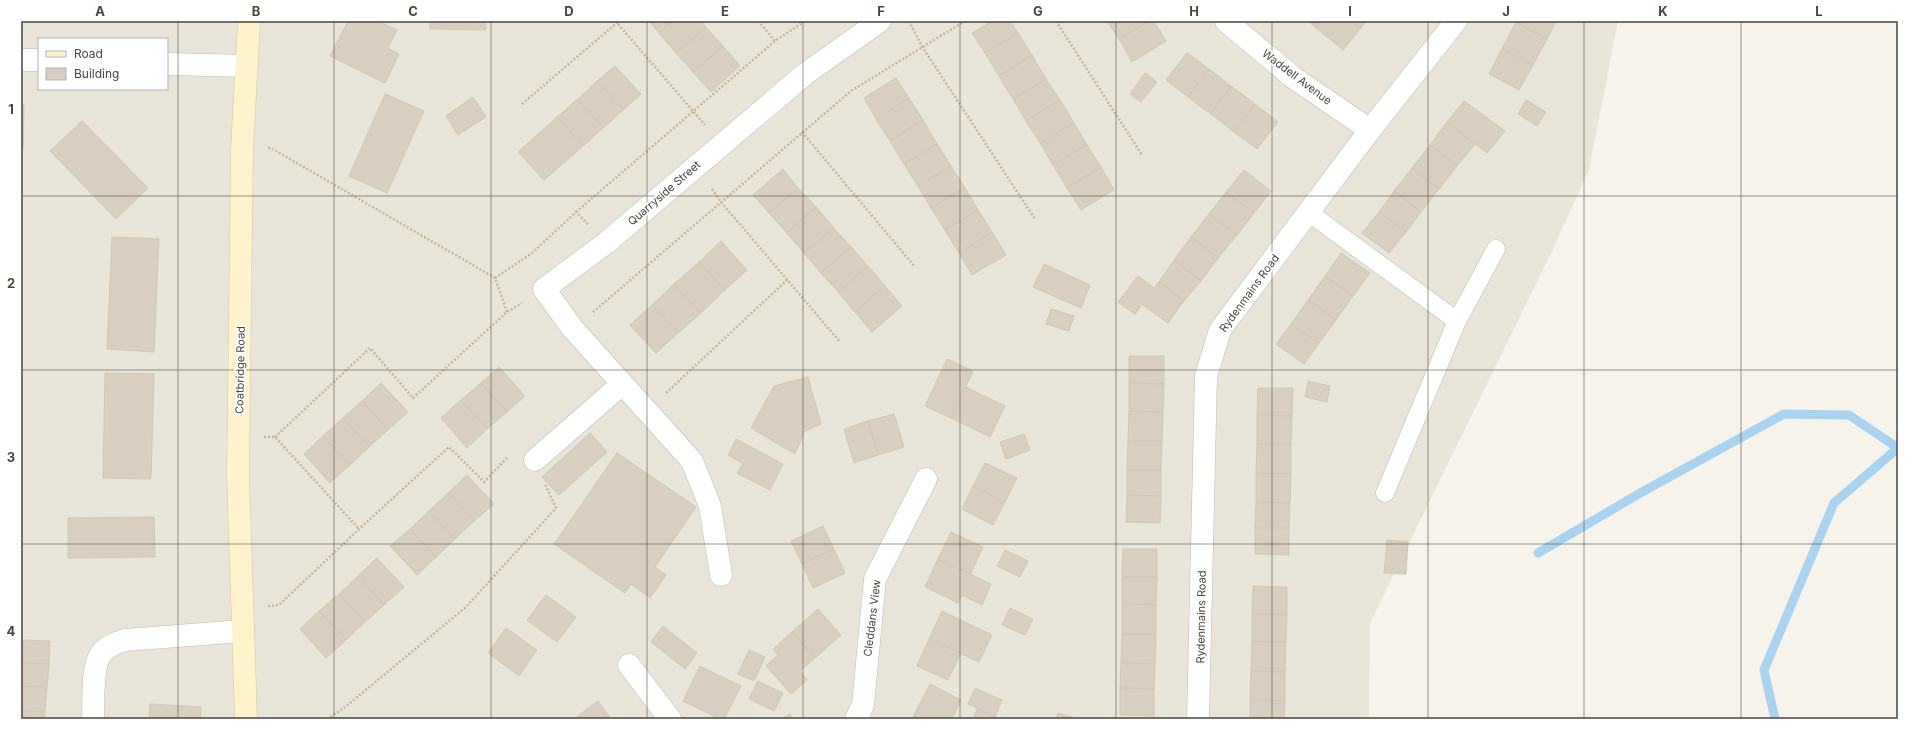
<svg xmlns="http://www.w3.org/2000/svg" width="1919" height="740" viewBox="0 0 1919 740" font-family="Inter,sans-serif">
<style>
.residential{fill:#eae5d9;fill-rule:evenodd}
.lines{fill:none;stroke-linecap:round;stroke-linejoin:round}
.stream{stroke:#a8d4f2;stroke-width:9}
.building{fill:#d8cfc0;stroke:#d3c7b3}
.service-casing{stroke:#c2bbad;stroke-width:19}
.minor-casing{stroke:#c2bbad;stroke-width:23}
.secondary-casing{stroke:#d6c79b;stroke-width:23}
.path{stroke:#c4b79e;stroke-width:2.5;stroke-dasharray:2 2;stroke-linecap:butt}
.service{stroke:#fff;stroke-width:18}
.minor{stroke:#fff;stroke-width:22}
.secondary{stroke:#fff3cc;stroke-width:22}
.grid{fill:none;stroke:#4b4439;stroke-width:1;stroke-opacity:0.55}
.labels{text-anchor:middle;stroke-width:4;stroke-linejoin:round;paint-order:stroke}
.street-label{font-size:11px;fill:#4b4439;stroke:#fff}
.neatline{fill:none;stroke:#4b4439;stroke-width:1.5}
.grid-label{font-size:13px;text-anchor:middle;font-weight:bold;fill:#4b4439}
</style>
<rect width="100%" height="100%" fill="#f6f3eb"/>
<path class="residential" d="M21,21H1618L1589,170L1552,251L1370,623L1369,719H21ZM39,39H167V89H39Z"/>
<g class="lines">
<g class="stream">
<path d="M1538,553L1642,492L1784,414L1849,415L1898,448"/>
<path d="M1775,719L1764,670L1834,503L1898,448"/>
</g>
</g>
<g class="building">
<path d="M348,21H378L397,30L388,48L399,54L385,83L330,56Z"/>
<path d="M430,21H486V30L430,29Z"/>
<path d="M649,21H673L659,33Z"/>
<path d="M673,21H701L706,27L676,53L659,33Z"/>
<path d="M992,21H1010L1018,33L985,53L972,33Z"/>
<path d="M1107,21H1149L1119,39Z"/>
<path d="M1149,21H1154L1166,41L1132,62L1119,39Z"/>
<path d="M1308,21H1320L1315,27Z"/>
<path d="M1320,21H1363L1365,23L1343,50L1315,27Z"/>
<path d="M1517,21H1556L1547,39L1516,22Z"/>
<path d="M1516,22L1547,39L1533,65L1502,49Z"/>
<path d="M706,27L723,46L693,72L676,53Z"/>
<path d="M1018,33L1032,55L999,76L985,53Z"/>
<path d="M723,46L740,66L711,92L693,72Z"/>
<path d="M1502,49L1533,65L1519,90L1489,74Z"/>
<path d="M1187,53L1209,69L1188,97L1166,80Z"/>
<path d="M1032,55L1046,79L1013,99L999,76Z"/>
<path d="M615,66L641,94L623,110L597,81Z"/>
<path d="M1209,69L1231,86L1211,114L1188,97Z"/>
<path d="M1145,73L1157,82L1141,102L1130,94Z"/>
<path d="M896,78L909,98L876,119L864,98Z"/>
<path d="M1046,79L1060,100L1026,121L1013,99Z"/>
<path d="M597,81L623,110L603,128L578,99Z"/>
<path d="M1231,86L1255,104L1234,132L1211,114Z"/>
<path d="M385,94L424,111L387,193L349,176Z"/>
<path d="M473,97L486,117L458,135L446,116Z"/>
<path d="M909,98L923,120L890,141L876,119Z"/>
<path d="M578,99L603,128L583,146L557,117Z"/>
<path d="M1060,100L1074,123L1040,143L1026,121Z"/>
<path d="M1526,100L1546,112L1537,126L1518,114Z"/>
<path d="M1464,101L1505,131L1487,153L1447,122Z"/>
<path d="M1255,104L1278,122L1257,149L1234,132Z"/>
<path d="M21,105H24L23,149H21Z"/>
<path d="M557,117L583,146L544,180L518,152Z"/>
<path d="M923,120L937,144L904,164L890,141Z"/>
<path d="M82,121L148,188L116,219L50,151Z"/>
<path d="M1447,122L1475,144L1457,166L1430,145Z"/>
<path d="M1074,123L1087,145L1053,165L1040,143Z"/>
<path d="M937,144L951,166L918,186L904,164Z"/>
<path d="M1087,145L1101,167L1067,188L1053,165Z"/>
<path d="M1430,145L1457,166L1439,189L1412,168Z"/>
<path d="M951,166L965,188L931,208L918,186Z"/>
<path d="M1101,167L1114,190L1081,210L1067,188Z"/>
<path d="M1412,168L1439,189L1421,212L1394,191Z"/>
<path d="M783,169L798,188L769,213L753,195Z"/>
<path d="M1244,170L1271,191L1254,213L1226,192Z"/>
<path d="M798,188L816,207L787,233L769,213Z"/>
<path d="M965,188L978,210L945,230L931,208Z"/>
<path d="M1394,191L1421,212L1406,232L1379,212Z"/>
<path d="M1226,192L1254,213L1237,235L1209,214Z"/>
<path d="M816,207L834,228L804,253L787,233Z"/>
<path d="M978,210L992,232L959,253L945,230Z"/>
<path d="M1379,212L1406,232L1389,253L1362,233Z"/>
<path d="M1209,214L1237,235L1218,258L1191,237Z"/>
<path d="M834,228L851,247L821,273L804,253Z"/>
<path d="M992,232L1006,255L972,275L959,253Z"/>
<path d="M112,237L159,239L154,352L107,349Z"/>
<path d="M1191,237L1218,258L1201,281L1174,260Z"/>
<path d="M721,241L747,270L725,290L699,262Z"/>
<path d="M851,247L868,266L838,292L821,273Z"/>
<path d="M1341,253L1370,273L1353,296L1325,276Z"/>
<path d="M1174,260L1201,281L1184,301L1159,282Z"/>
<path d="M699,262L725,290L701,313L674,284Z"/>
<path d="M1044,264L1090,285L1081,308L1033,287Z"/>
<path d="M868,266L885,286L855,312L838,292Z"/>
<path d="M1138,276L1154,288L1159,282L1184,301L1168,323L1142,304L1135,314L1118,302Z"/>
<path d="M1325,276L1353,296L1336,320L1308,300Z"/>
<path d="M674,284L701,313L678,333L652,305Z"/>
<path d="M885,286L902,306L872,332L855,312Z"/>
<path d="M1308,300L1336,320L1319,343L1291,324Z"/>
<path d="M652,305L678,333L656,353L630,325Z"/>
<path d="M1051,309L1074,316L1069,331L1046,324Z"/>
<path d="M1291,324L1319,343L1304,364L1276,344Z"/>
<path d="M1129,356H1164V384L1129,383Z"/>
<path d="M947,359L973,371L951,418L925,406Z"/>
<path d="M499,367L525,396L507,412L481,383Z"/>
<path d="M105,373L154,374L151,479L103,478Z"/>
<path d="M808,377L821,424L805,431L795,454L751,428L774,386Z"/>
<path d="M1308,381L1330,386L1327,402L1305,397Z"/>
<path d="M381,383L408,412L388,430L362,401Z"/>
<path d="M481,383L507,412L487,429L461,400Z"/>
<path d="M1129,383L1164,384L1163,412L1129,411Z"/>
<path d="M966,387L1005,406L990,437L951,418Z"/>
<path d="M1258,388H1293L1292,416L1257,415Z"/>
<path d="M461,400L487,429L467,448L441,418Z"/>
<path d="M362,401L388,430L369,447L343,418Z"/>
<path d="M1129,411L1163,412L1162,441H1128Z"/>
<path d="M894,414L904,447L878,455L868,421Z"/>
<path d="M1257,415L1292,416L1291,444H1257Z"/>
<path d="M343,418L369,447L350,465L323,436Z"/>
<path d="M868,421L878,455L854,463L844,429Z"/>
<path d="M590,433L607,452L559,495L542,477Z"/>
<path d="M1024,434L1030,450L1006,459L1000,442Z"/>
<path d="M323,436L350,465L330,483L304,454Z"/>
<path d="M736,439L783,464L770,490L737,473L743,464L728,455Z"/>
<path d="M1128,441H1162L1161,470H1127Z"/>
<path d="M1257,444H1291V474L1256,473Z"/>
<path d="M617,453L696,507L655,567L666,575L650,598L631,584L625,593L554,544Z"/>
<path d="M985,463L1017,478L1005,502L973,486Z"/>
<path d="M1127,470H1161V496L1127,495Z"/>
<path d="M1256,473L1291,474L1290,503L1256,502Z"/>
<path d="M467,475L494,504L474,521L448,493Z"/>
<path d="M973,486L1005,502L993,525L962,509Z"/>
<path d="M448,493L474,521L455,539L429,511Z"/>
<path d="M1127,495L1161,496L1160,523L1126,522Z"/>
<path d="M1256,502L1290,503L1289,528H1255Z"/>
<path d="M429,511L455,539L436,557L410,529Z"/>
<path d="M154,517L155,557L68,558V518Z"/>
<path d="M823,526L834,549L802,564L791,541Z"/>
<path d="M1255,528H1289V555L1255,554Z"/>
<path d="M410,529L436,557L417,575L390,546Z"/>
<path d="M951,532L983,547L970,575L938,559Z"/>
<path d="M1387,540L1408,542L1406,574L1384,573Z"/>
<path d="M834,549L845,573L813,588L802,564Z"/>
<path d="M1123,549H1157V577H1122Z"/>
<path d="M1005,550L1028,561L1020,577L997,566Z"/>
<path d="M377,558L404,587L384,605L358,576Z"/>
<path d="M938,559L991,584L982,605L962,595L958,603L925,587Z"/>
<path d="M358,576L384,605L365,622L339,594Z"/>
<path d="M1122,577H1157L1156,605L1122,604Z"/>
<path d="M1253,586L1287,587V614H1252Z"/>
<path d="M339,594L365,622L346,640L319,611Z"/>
<path d="M546,595L576,617L557,642L527,620Z"/>
<path d="M1122,604L1156,605V635L1122,634Z"/>
<path d="M1010,608L1033,619L1025,635L1002,625Z"/>
<path d="M818,609L841,635L815,658L792,632Z"/>
<path d="M319,611L346,640L326,658L300,629Z"/>
<path d="M942,611L992,635L979,662L929,639Z"/>
<path d="M1252,614H1287L1286,642H1252Z"/>
<path d="M663,626L697,653L685,669L651,642Z"/>
<path d="M506,628L537,650L519,676L488,653Z"/>
<path d="M792,632L815,658L800,671L807,680L791,694L766,666L778,655L773,649Z"/>
<path d="M1122,634L1156,635L1155,664L1121,663Z"/>
<path d="M929,639L961,653L948,680L917,666Z"/>
<path d="M21,640L50,641L49,664L21,663Z"/>
<path d="M1252,642H1286L1285,672L1251,671Z"/>
<path d="M749,650L765,657L754,681L738,674Z"/>
<path d="M21,663L49,664L47,687L21,686Z"/>
<path d="M1121,663L1155,664L1154,689L1120,688Z"/>
<path d="M700,666L741,686L724,719H720L683,701Z"/>
<path d="M1251,671L1285,672V701L1250,700Z"/>
<path d="M758,681L783,693L774,711L749,699Z"/>
<path d="M930,684L961,700L952,719H921L914,715Z"/>
<path d="M21,686L47,687L45,712L21,711Z"/>
<path d="M975,688L1002,700L995,717L968,704Z"/>
<path d="M1120,688L1154,689V716L1120,715Z"/>
<path d="M1250,700L1285,701L1284,719H1250Z"/>
<path d="M598,701L611,719H574Z"/>
<path d="M150,704L201,707L200,719H149Z"/>
<path d="M977,709L995,717L1001,719H973Z"/>
<path d="M21,711L45,712V719H21Z"/>
<path d="M1058,713L1079,719H1056Z"/>
<path d="M790,714L792,719H781Z"/>
<path d="M914,715L921,719H912Z"/>
</g>
<g class="lines">
<g class="service-casing">
<g id="service">
<path d="M1308,212L1457,321"/>
<path d="M1385,493L1457,321L1496,249"/>
</g>
</g>
<g class="minor-casing">
<g id="minor">
<path d="M1226,21L1294,78L1370,130"/>
<path d="M21,60H39"/>
<path d="M167,64L247,66"/>
<path d="M535,460L622,384"/>
<path d="M721,575L710,506L692,461L573,329L544,289L606,243L805,74L880,21"/>
<path d="M629,665L670,719"/>
<path d="M93,719C94,702 91,667 101,654C107,646 116,643 125,640L243,631"/>
<path d="M856,719L863,705L875,579L926,479"/>
<path d="M1198,719L1206,376L1220,330L1370,130L1456,21"/>
</g>
</g>
<g class="secondary-casing">
<path id="secondary" d="M246,719L238,475L242,149L249,21"/>
</g>
<g class="path">
<path d="M758,21L775,41L805,21"/>
<path d="M909,21L923,48L1035,219"/>
<path d="M1056,21L1142,155"/>
<path d="M618,24L705,125"/>
<path d="M522,104L619,21"/>
<path d="M802,132L915,267"/>
<path d="M268,148H271L495,278L507,312"/>
<path d="M712,189L721,202L840,342"/>
<path d="M576,212L775,41"/>
<path d="M495,278L532,253L576,212L588,224"/>
<path d="M593,312L851,91L965,21"/>
<path d="M666,393L787,280"/>
<path d="M264,437H275L359,529"/>
<path d="M275,437L370,348L413,398L507,312L522,303"/>
<path d="M268,606L279,605L359,529L449,447L484,482L508,457"/>
<path d="M327,719L344,708L466,607L556,508L545,484"/>
</g>
<use href="#service" class="service"/>
<use href="#minor" class="minor"/>
<use href="#secondary" class="secondary"/>
</g>
<path class="grid" d="M178,21V719M334,21V719M491,21V719M647,21V719M803,21V719M960,21V719M1116,21V719M1272,21V719M1428,21V719M1584,21V719M1741,21V719M21,196H1898M21,370H1898M21,544H1898"/>
<g class="labels">
<g class="street-label">
<text transform="translate(1297 77) rotate(37)" y="4">Waddell Avenue</text>
<text transform="translate(664 193) rotate(-41)" y="4">Quarryside Street</text>
<text transform="translate(1249 293) rotate(-54)" y="4">Rydenmains Road</text>
<text transform="translate(240 370) rotate(-89)" y="4">Coatbridge Road</text>
<text transform="translate(1201 617) rotate(-89)" y="4">Rydenmains Road</text>
<text transform="translate(872 618) rotate(-83)" y="4">Cleddans View</text>
</g>
</g>
<rect width="1919" height="740" fill="none" stroke="#ffffff" stroke-width="44"/>
<rect x="38" y="38" width="130" height="52" fill="#ffffff" stroke="#b7b4b0"/>
<rect x="46" y="51" width="20" height="6" fill="#fff3cc" stroke="#b7b4b0"/>
<text x="74" y="58" font-size="12" fill="#4b4439">Road</text>
<rect x="46" y="68" width="20" height="12" fill="#d8cfc0" stroke="#b7b4b0"/>
<text x="74" y="78" font-size="12" fill="#4b4439">Building</text>
<rect x="22" y="22" width="1875" height="696" class="neatline"/>
<g class="grid-label">
<text x="100" y="16">A</text>
<text x="256" y="16">B</text>
<text x="413" y="16">C</text>
<text x="569" y="16">D</text>
<text x="725" y="16">E</text>
<text x="881" y="16">F</text>
<text x="1038" y="16">G</text>
<text x="1194" y="16">H</text>
<text x="1350" y="16">I</text>
<text x="1506" y="16">J</text>
<text x="1663" y="16">K</text>
<text x="1819" y="16">L</text>
<text x="11" y="114">1</text>
<text x="11" y="288">2</text>
<text x="11" y="462">3</text>
<text x="11" y="636">4</text>
</g>
</svg>
